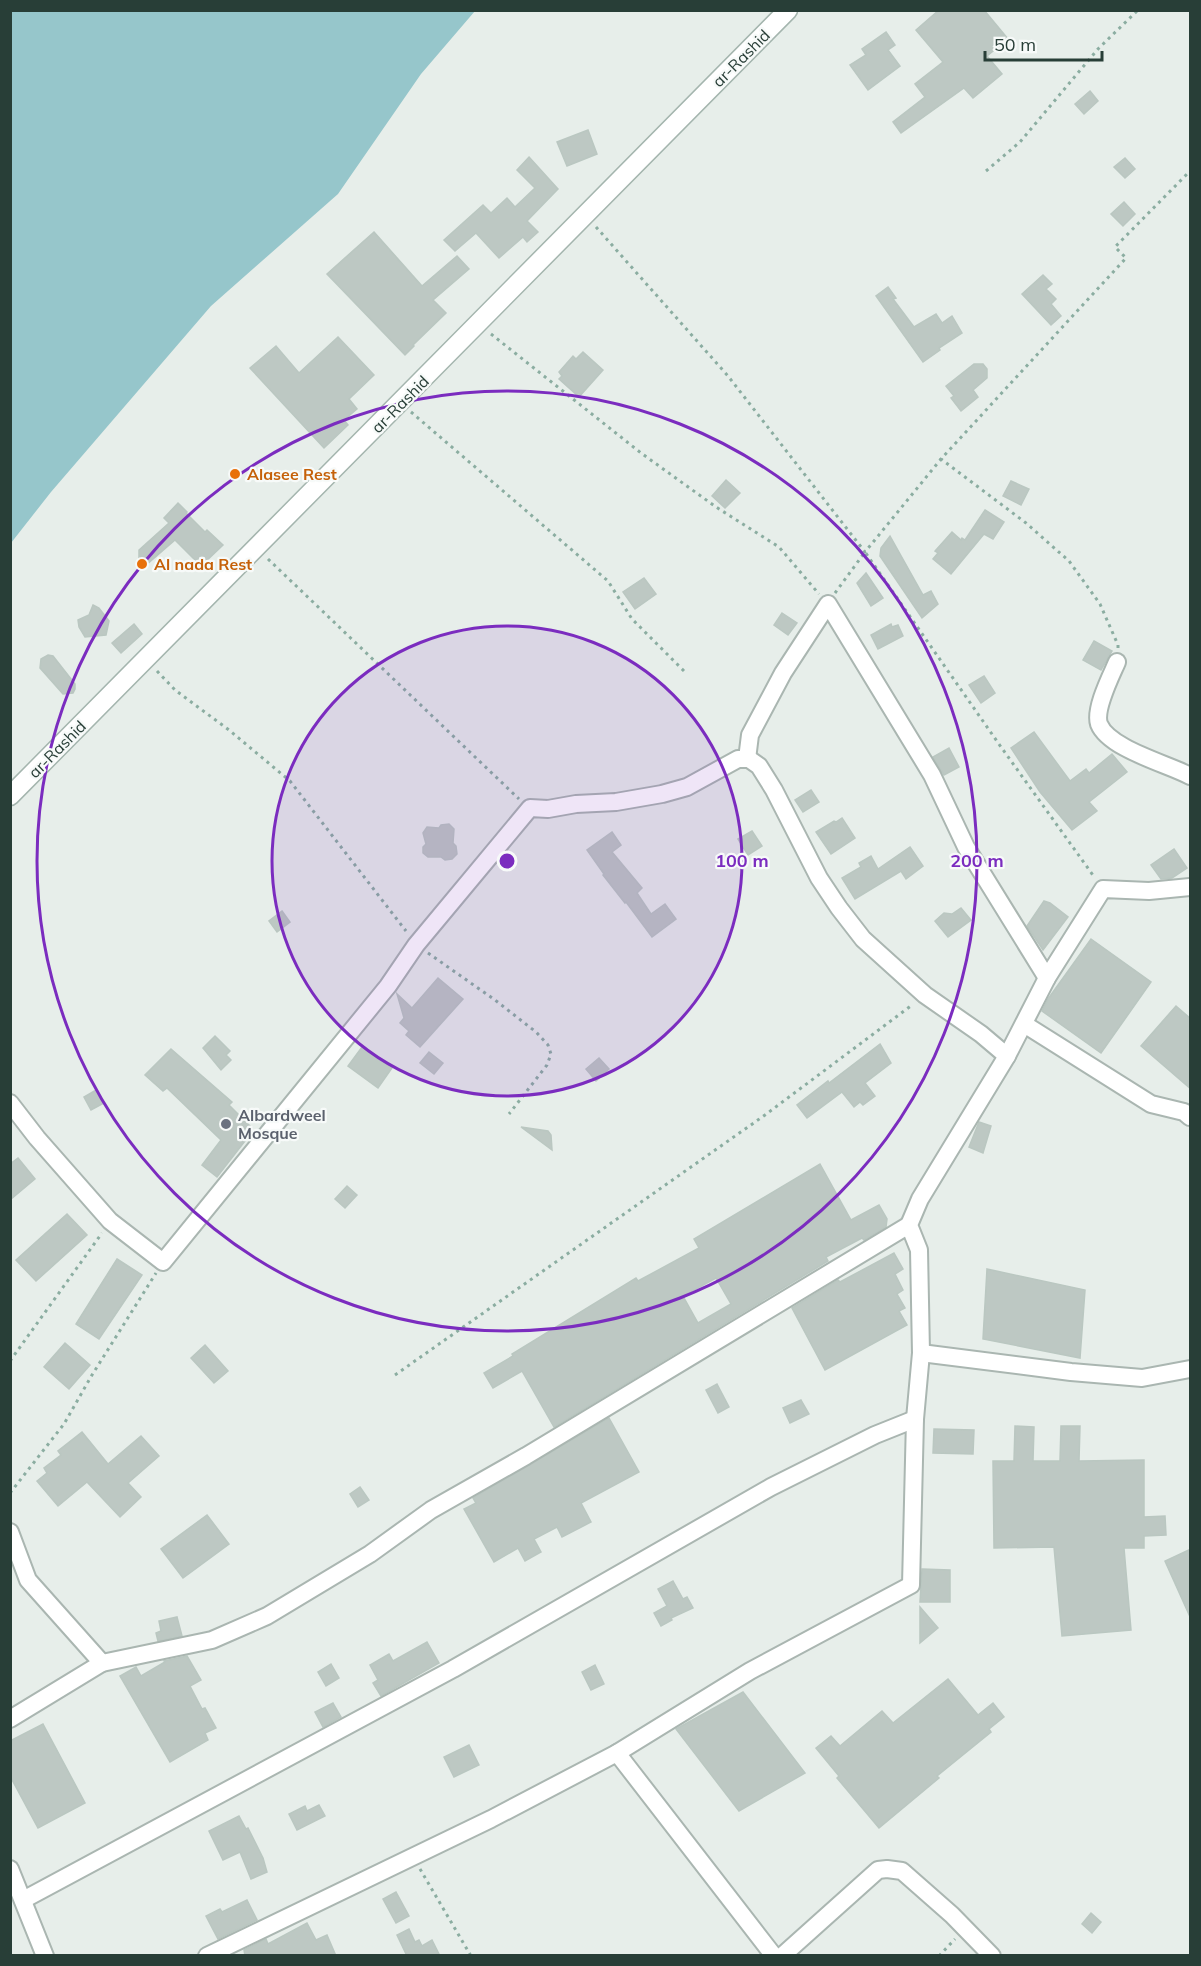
<svg xmlns="http://www.w3.org/2000/svg" width="1201" height="1966" viewBox="0 0 1201 1966" font-family="Mulish,sans-serif">
<style>
.water{fill:#96c6cb}
.building{fill:#bdc8c3;stroke:#bac7c1;stroke-width:1.5;fill-rule:evenodd}
.lines{fill:none;stroke-linecap:round;stroke-linejoin:round}
.minor-casing{stroke:#aab6b1;stroke-width:20}
.secondary-casing{stroke:#a4b5ae;stroke-width:21}
.path{stroke:#8bada1;stroke-width:3;stroke-dasharray:3 4.5;stroke-linecap:butt}
.minor{stroke:#fff;stroke-width:16}
.secondary{stroke:#fff;stroke-width:18}
.ring{fill:none;stroke:#7b2cbf;stroke-width:3}
.food-dot{fill:#e8710a;stroke:#f7faf9;stroke-width:2}
.worship-dot{fill:#6b7280;stroke:#f7faf9;stroke-width:2}
.labels{text-anchor:middle;stroke-width:4.5;stroke-linejoin:round;paint-order:stroke}
.street-label{font-size:16px;fill:#283e37;stroke:#f7faf9}
.food-label{font-size:16px;font-weight:bold;fill:#c56008;stroke:#f7faf9;text-anchor:start}
.worship-label{font-size:16px;font-weight:bold;fill:#5b616d;stroke:#f7faf9;text-anchor:start}
.centre{fill:#7b2cbf;stroke:#f7faf9;stroke-width:3}
.ring-label{font-size:18px;text-anchor:middle;font-weight:bold;fill:#7b2cbf;stroke:#f7faf9;stroke-width:4.5;stroke-linejoin:round;paint-order:stroke}
</style>
<rect width="100%" height="100%" fill="#e7eeea"/>
<path class="water" d="M11,10L475,11L421,74L338,194L211,306L51,492L11,543Z"/>
<g class="building">
<path d="M939,10H984L1008,39L987,56L1002,74L973,98L964,88L901,133L893,122L925,97L915,84L943,62L916,30Z"/>
<path d="M886,32L895,45L888,50L900,66L868,90L850,65L866,55L862,49Z"/>
<path d="M1090,91L1098,101L1084,114L1075,104Z"/>
<path d="M588,130L597,154L567,166L557,142Z"/>
<path d="M529,157L558,189L527,221L538,232L527,242L523,237L499,258L476,233L455,251L444,240L483,205L491,213L507,198L515,207L535,188L517,170Z"/>
<path d="M1125,158L1135,169L1125,178L1114,167Z"/>
<path d="M1124,202L1135,214L1123,226L1111,214Z"/>
<path d="M374,232L422,286L457,256L469,269L433,300L446,313L413,345L414,346L405,355L327,274Z"/>
<path d="M1043,275L1052,284L1046,289L1056,299L1051,304L1061,316L1051,325L1022,294Z"/>
<path d="M888,287L896,298L893,299L914,327L936,314L942,323L952,316L962,333L939,348L940,350L923,362L876,296Z"/>
<path d="M338,337L374,375L349,399L357,409L344,420L348,425L324,448L250,368L276,346L299,373Z"/>
<path d="M583,352L603,370L579,397L559,379L562,376L559,372L573,356L576,359Z"/>
<path d="M974,364H983L987,369V378L973,390L978,397L961,411L951,398L954,396L946,386Z"/>
<path d="M726,480L740,493L725,508L712,496Z"/>
<path d="M1011,481L1029,489L1021,505L1003,496Z"/>
<path d="M178,503L187,512L186,513L205,532L207,530L223,545L201,566L175,540L145,566L139,559V550L169,523L164,518Z"/>
<path d="M985,510L1004,522L993,539L984,534L951,574L933,559L938,553L935,551L952,532L961,540L962,538L965,540Z"/>
<path d="M890,536L923,595L931,591L938,604L922,618L880,556L881,548Z"/>
<path d="M866,573L883,598L871,606L857,583Z"/>
<path d="M644,578L656,594L635,609L623,592Z"/>
<path d="M93,605L99,608L109,621L106,635L85,637L79,627L78,620L89,615Z"/>
<path d="M782,613L797,623L788,635L774,625Z"/>
<path d="M134,624L142,634L121,653L112,643Z"/>
<path d="M891,624L892,627L898,625L903,636L878,649L871,635Z"/>
<path d="M1094,641L1112,651L1101,670L1083,660Z"/>
<path d="M48,655L53,656L75,684V689L73,693L63,694L40,668L41,659Z"/>
<path d="M984,676L995,693L981,703L969,685Z"/>
<path d="M1034,732L1070,781L1086,769L1089,773L1112,754L1127,772L1089,802L1097,811L1072,830L1040,792L1011,748Z"/>
<path d="M949,748L959,767L944,775L933,757Z"/>
<path d="M811,790L819,802L803,812L795,800Z"/>
<path d="M842,818L855,838L831,854L816,832L834,821L836,822Z"/>
<path d="M449,824L454,829L453,843L456,846L457,854L452,859L445,860L441,857H428L423,853V847L426,844L423,833L427,827L439,828L441,825Z"/>
<path d="M752,831L762,846L748,855L738,839Z"/>
<path d="M612,832L621,845L612,852L642,888L637,893L651,914L665,904L676,919L652,937L626,902L625,903L603,875L604,874L587,850Z"/>
<path d="M910,847L923,866L906,879L901,871L855,899L842,878L861,867L859,863L871,856L878,869Z"/>
<path d="M1174,849L1187,868L1172,878L1161,879L1151,865Z"/>
<path d="M1044,901L1050,903L1068,917L1043,950L1027,926Z"/>
<path d="M961,908L971,920L948,937L935,921L944,913L952,914Z"/>
<path d="M282,911L290,922L277,932L269,921Z"/>
<path d="M1091,939L1151,982L1101,1053L1042,1011L1048,999Z"/>
<path d="M438,978L463,999L420,1047L406,1035L409,1031L400,1023L404,1018L397,994L412,1008Z"/>
<path d="M1176,1006L1191,1019V1089L1141,1046Z"/>
<path d="M215,1036L230,1051L226,1055L231,1060L221,1070L203,1048Z"/>
<path d="M880,1044L891,1063L865,1083L875,1096L863,1105L860,1102L854,1107L842,1092L807,1118L797,1105L828,1081L829,1083Z"/>
<path d="M362,1047L392,1068L378,1088L348,1066Z"/>
<path d="M171,1049L232,1102L229,1105L252,1128L243,1138L245,1141L217,1177L202,1165L221,1140L167,1088L163,1091L145,1075Z"/>
<path d="M429,1052L443,1063L434,1074L420,1063Z"/>
<path d="M599,1058L609,1069L596,1081L586,1069Z"/>
<path d="M96,1090L104,1103L91,1110L84,1097Z"/>
<path d="M979,1122L991,1126L983,1153L969,1147Z"/>
<path d="M521,1127L548,1131L551,1135L552,1150Z"/>
<path d="M18,1158L35,1179L10,1200V1164Z"/>
<path d="M820,1164L851,1220L879,1205L887,1219L886,1227L864,1240L862,1238L826,1257L828,1261L554,1427L522,1371L493,1388L484,1373L513,1356L512,1354L636,1278L638,1281L699,1248L694,1239ZM716,1278L731,1304L698,1323L683,1296Z"/>
<path d="M347,1186L357,1195L345,1208L335,1199Z"/>
<path d="M67,1214L87,1235L36,1281L16,1260Z"/>
<path d="M894,1253L903,1269L895,1274L903,1290L897,1294L905,1308L899,1311L907,1325L825,1370L792,1308L838,1280L840,1282Z"/>
<path d="M117,1259L142,1275L99,1339L76,1324Z"/>
<path d="M987,1269L1085,1290L1080,1358L983,1339Z"/>
<path d="M65,1343L90,1365L69,1389L44,1367Z"/>
<path d="M205,1345L228,1371L214,1383L191,1358Z"/>
<path d="M717,1384L729,1407L718,1413L706,1390Z"/>
<path d="M801,1400L809,1414L790,1423L783,1408Z"/>
<path d="M609,1418L639,1472L581,1503L591,1522L562,1537L557,1527L534,1539L541,1552L525,1561L518,1548L494,1562L464,1509L476,1503L473,1498Z"/>
<path d="M1015,1426L1034,1427L1033,1461H1060L1061,1426H1080L1079,1461L1144,1460V1517L1165,1516L1166,1535L1144,1536V1548H1124L1131,1630L1062,1636L1054,1547L994,1548L993,1461H1014Z"/>
<path d="M934,1429L974,1430L973,1454L933,1453Z"/>
<path d="M82,1432L108,1464L141,1436L159,1456L128,1483L141,1497L120,1517L87,1482L58,1506L37,1481L47,1473L44,1468L61,1455L58,1451Z"/>
<path d="M360,1487L369,1500L358,1507L350,1494Z"/>
<path d="M207,1515L229,1544L183,1578L161,1549Z"/>
<path d="M1191,1549V1619L1165,1561Z"/>
<path d="M922,1569L950,1570V1602H920Z"/>
<path d="M673,1581L683,1599L687,1597L693,1608L671,1618L672,1620L661,1626L654,1613L667,1606L658,1589Z"/>
<path d="M920,1607L938,1628L920,1643Z"/>
<path d="M177,1617L182,1636L158,1641L156,1633L161,1631L159,1621Z"/>
<path d="M427,1642L439,1663L381,1696L373,1683L378,1680L370,1665L389,1654L393,1661Z"/>
<path d="M187,1656L201,1680L190,1686L202,1709L205,1708L216,1728L205,1733L208,1740L170,1762L120,1676L136,1667L141,1676L165,1662L164,1661Z"/>
<path d="M331,1664L339,1678L326,1686L318,1672Z"/>
<path d="M595,1665L604,1684L591,1690L582,1672Z"/>
<path d="M948,1679L978,1715L993,1703L1004,1717L989,1729L991,1732L937,1776L939,1778L879,1828L837,1778L839,1776L816,1748L831,1736L840,1746L882,1711L893,1723Z"/>
<path d="M743,1692L805,1773L739,1811L676,1729Z"/>
<path d="M333,1703L341,1717L323,1727L315,1712Z"/>
<path d="M43,1724L85,1803L38,1828L10,1776V1741Z"/>
<path d="M469,1745L479,1765L454,1777L444,1757Z"/>
<path d="M319,1805L325,1816L297,1830L289,1814L305,1806L307,1811Z"/>
<path d="M239,1816L246,1829L248,1828L263,1858L267,1872L251,1879L240,1852L223,1860L209,1831Z"/>
<path d="M396,1892L409,1916L396,1923L383,1899Z"/>
<path d="M247,1900L257,1920L218,1939L206,1916L220,1909L222,1912Z"/>
<path d="M1091,1913L1101,1922L1092,1933L1082,1924Z"/>
<path d="M307,1923L316,1940L327,1935L336,1956H245L244,1950L266,1939L268,1944Z"/>
<path d="M409,1929L415,1942L419,1940L422,1946L432,1940L440,1956H403L406,1954L397,1935Z"/>
</g>
<g class="lines">
<g class="minor-casing">
<g id="minor">
<path d="M1117,662C1111,676 1094,709 1099,724C1109,749 1168,764 1190,776"/>
<path d="M747,759L750,735L783,673L828,604L932,775L966,847L1047,978"/>
<path d="M1024,1024L1151,1104L1184,1112L1190,1117"/>
<path d="M10,1103L37,1138L110,1221L163,1262L388,986L416,945L530,808L548,809L576,804L616,802L662,794L687,787L738,759H749L759,766L774,790L819,878L839,908L863,939L925,995L981,1034L1007,1056"/>
<path d="M921,1353L1071,1372L1142,1378L1190,1369"/>
<path d="M10,1532L28,1580L102,1663L212,1640L267,1616L370,1554L431,1510L526,1456L909,1225"/>
<path d="M10,1719L102,1663"/>
<path d="M617,1753L774,1956"/>
<path d="M10,1869L45,1956"/>
<path d="M23,1900L453,1669L771,1487L875,1435L915,1419"/>
<path d="M207,1956L491,1819L617,1753L750,1671L911,1585L915,1419L921,1353L919,1250L909,1225L920,1199L1007,1056L1047,978L1103,889L1149,891L1190,887"/>
<path d="M782,1956L878,1870L887,1869L902,1871L952,1915L992,1956"/>
</g>
</g>
<g class="secondary-casing">
<path id="secondary" d="M10,796L788,10"/>
</g>
<g class="path">
<path d="M986,171L1020,142L1098,49L1138,10"/>
<path d="M596,227L728,376L865,552L941,459"/>
<path d="M491,334L641,453L716,507L779,547L819,594"/>
<path d="M411,412L608,581L632,619L685,672"/>
<path d="M268,559L519,799"/>
<path d="M835,593L865,552L1001,747L1095,878"/>
<path d="M1118,648V645L1100,604L1069,561L1026,523L941,459L1126,258L1115,247L1190,171"/>
<path d="M157,671L175,690L229,730L290,781L406,931"/>
<path d="M428,953L495,1000L536,1032L548,1045L551,1054L547,1065L509,1114"/>
<path d="M10,1361L102,1233"/>
<path d="M395,1375L765,1115L912,1005"/>
<path d="M10,1493L64,1424L92,1375L156,1273"/>
<path d="M420,1869L471,1956"/>
<path d="M939,1956L955,1939"/>
</g>
<use href="#minor" class="minor"/>
<use href="#secondary" class="secondary"/>
</g>
<circle cx="507" cy="861" r="235" fill="#7b2cbf" fill-opacity=".12"/>
<g class="ring">
<circle cx="507" cy="861" r="235"/>
<circle cx="507" cy="861" r="470"/>
</g>
<g class="food-dot">
<circle cx="235" cy="474" r="6"/>
<circle cx="142" cy="564" r="6"/>
</g>
<circle class="worship-dot" cx="226" cy="1124" r="6"/>
<g class="labels">
<g class="street-label">
<text transform="translate(741 58) rotate(-45)" y="6">ar-Rashid</text>
<text transform="translate(400 404) rotate(-45)" y="6">ar-Rashid</text>
<text transform="translate(57 749) rotate(-45)" y="6">ar-Rashid</text>
</g>
<g class="food-label">
<text x="247" y="480">Alasee Rest</text>
<text x="154" y="570">Al nada Rest</text>
</g>
<g class="worship-label">
<text x="238" y="1121">Albardweel<tspan x="238" dy="18">Mosque</tspan></text>
</g>
</g>
<circle cx="507" cy="861" r="9" class="centre"/>
<g class="ring-label">
<text x="742" y="867">100 m</text>
<text x="977" y="867">200 m</text>
</g>
<rect width="1201" height="1966" fill="none" stroke="#283e37" stroke-width="24"/>
<path d="M985 51v9h117v-9" fill="none" stroke="#283e37" stroke-width="3"/>
<text x="994" y="51" font-size="18" fill="#283e37" stroke="#f7faf9" stroke-width="4.5" paint-order="stroke">50 m</text>
</svg>
